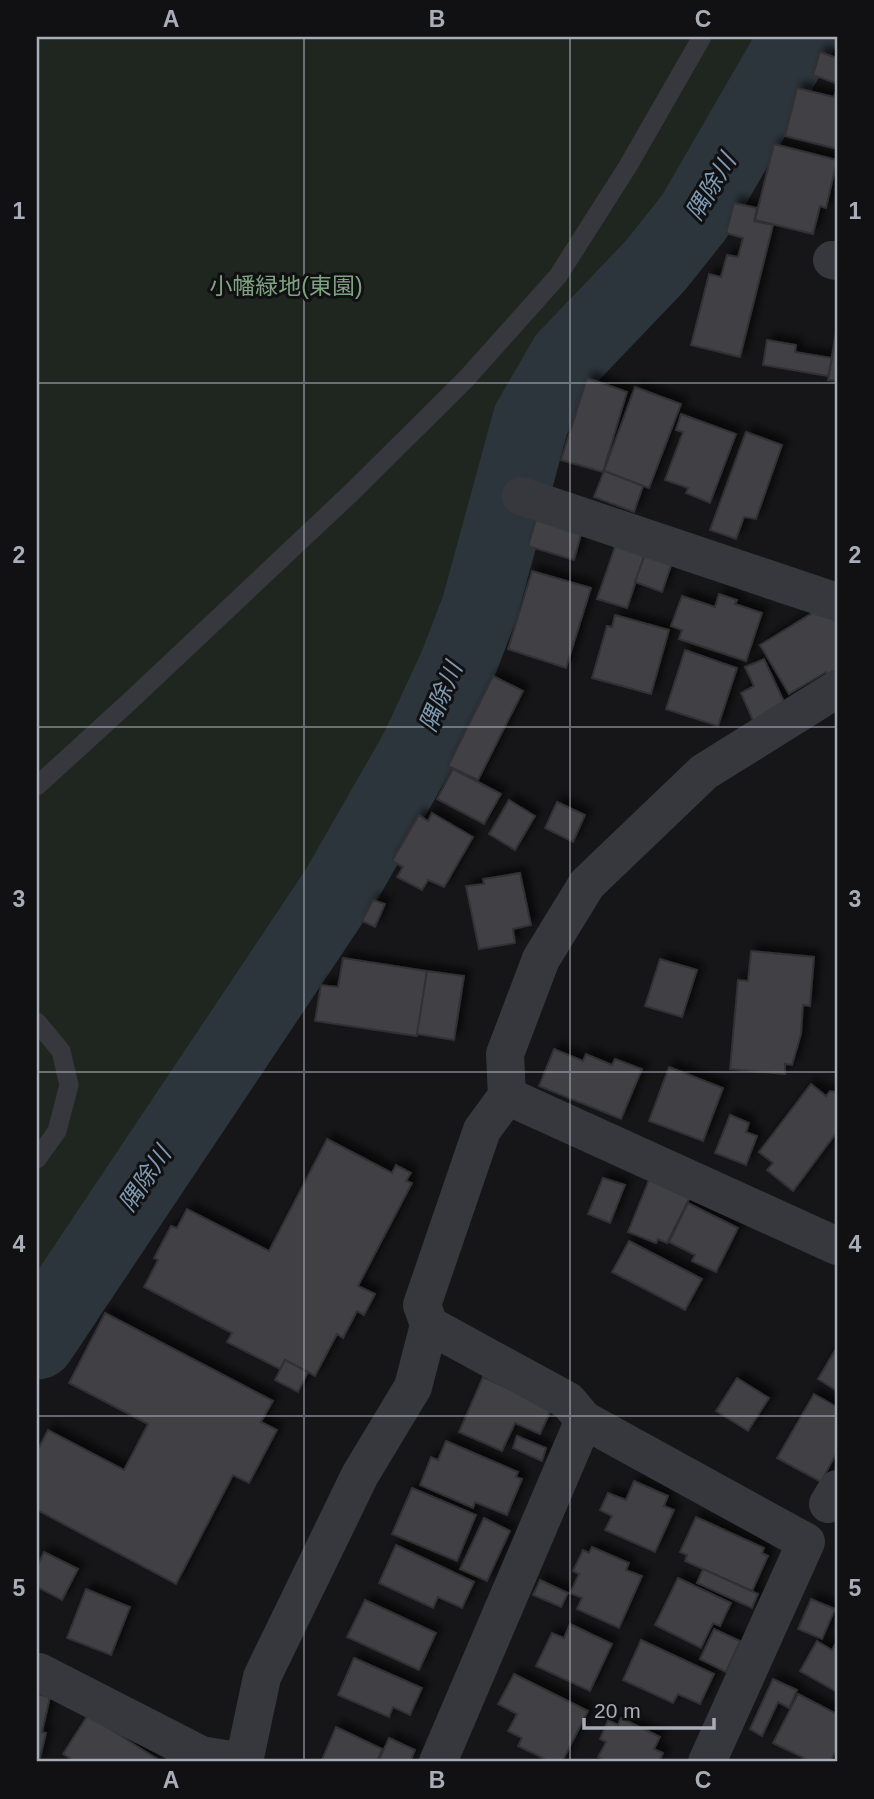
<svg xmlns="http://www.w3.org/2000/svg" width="874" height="1799" viewBox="0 0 874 1799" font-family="Helvetica,'Noto Sans JP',sans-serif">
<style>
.green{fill:#1e261f}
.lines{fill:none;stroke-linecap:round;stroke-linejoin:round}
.river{stroke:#2c353c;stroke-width:77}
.building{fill:#404145;stroke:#303034;stroke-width:2;filter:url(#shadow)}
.service{stroke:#37383d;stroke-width:19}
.minor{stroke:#37383d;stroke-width:38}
.grid{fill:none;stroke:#a8adb8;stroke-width:2;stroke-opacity:0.55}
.labels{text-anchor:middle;stroke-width:6;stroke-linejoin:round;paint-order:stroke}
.park-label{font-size:23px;fill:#7fa381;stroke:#111113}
.water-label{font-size:24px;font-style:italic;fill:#7f9bb3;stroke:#111113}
.neatline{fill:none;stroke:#a8adb8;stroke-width:2.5}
.grid-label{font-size:23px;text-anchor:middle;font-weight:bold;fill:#a8adb8}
</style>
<defs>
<filter id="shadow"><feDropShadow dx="6" dy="-6" stdDeviation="3.5" flood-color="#0009"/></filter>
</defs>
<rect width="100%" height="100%" fill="#161618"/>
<path class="green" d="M37,37H785L671,231L489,429L510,507L506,593L435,752L312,956L37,1358Z"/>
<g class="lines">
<path class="river" d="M37,1341L339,889L418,751L457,667L480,607L531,420L567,358L655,266L694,217L798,37"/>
</g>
<g class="building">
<path d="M820,52L837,58V76L835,83L813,75Z"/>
<path d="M797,88L834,97L837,89V149L785,136Z"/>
<path d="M774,144L837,160L826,208L820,206L813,234L755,220Z"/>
<path d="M734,203L757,208L754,221L773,225L740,357L691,345L709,274L721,277L727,255L738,257L743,238L726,233Z"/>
<path d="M836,332H837V381L828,380Z"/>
<path d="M767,340L796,345L795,352L832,358L828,376L763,365Z"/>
<path d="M587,378L627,392L603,472L561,460Z"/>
<path d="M635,387L681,404L649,488L604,471Z"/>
<path d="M681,414L736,434L710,503L686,493L688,488L665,480L683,432L676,430Z"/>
<path d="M746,432L782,445L756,519L744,517L736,539L710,530Z"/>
<path d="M604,471L643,486L634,512L594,497Z"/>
<path d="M537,517L582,531L574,560L528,546Z"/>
<path d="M616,544L645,554L627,608L597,599Z"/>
<path d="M645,554L672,563L662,592L635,582Z"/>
<path d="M532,571L591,588L566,668L508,649Z"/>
<path d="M719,594L737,600L735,604L762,613L746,661L679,639L682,630L671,626L682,596L715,607Z"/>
<path d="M827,604L837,621V672L829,677L826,672L789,694L760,645Z"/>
<path d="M615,615L669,630L651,694L592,678L607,626L612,627Z"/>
<path d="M685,650L737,668L718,726L666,709Z"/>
<path d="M764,659L787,708L754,723L741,693L754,686L745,667Z"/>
<path d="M493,676L523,691L478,780L448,766Z"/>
<path d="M453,769L501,794L484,824L437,799Z"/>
<path d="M509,800L535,816L515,850L489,834Z"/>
<path d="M557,802L585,815L573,842L545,828Z"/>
<path d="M432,813L473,837L444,887L428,880L422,890L397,877L403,867L392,861L419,815L428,821Z"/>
<path d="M520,873L531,925L513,929L515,943L479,949L466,886L484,884L483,879Z"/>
<path d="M373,900L385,904L375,927L362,921Z"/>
<path d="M751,951L814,957L810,1006L803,1005L801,1034L792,1065L785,1064V1074L730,1069L738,980L748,981Z"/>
<path d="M343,958L427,971L417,1036L315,1021L321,985L338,987Z"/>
<path d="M660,959L697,970L682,1017L645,1006Z"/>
<path d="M427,971L464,976L454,1040L417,1034Z"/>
<path d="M554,1049L583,1061L586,1054L612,1065L615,1059L642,1069L621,1119L539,1086Z"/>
<path d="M669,1067L723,1088L703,1141L649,1121Z"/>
<path d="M811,1084L826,1096L830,1091L837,1092V1132L793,1191L767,1170L773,1163L759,1152Z"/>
<path d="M730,1115L749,1123L746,1132L757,1136L746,1165L715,1153Z"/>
<path d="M327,1139L392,1173L396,1165L411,1173L406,1181L412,1183L358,1286L375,1294L364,1315L357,1311L343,1338L337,1334L315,1376L285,1360L280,1369L227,1342L232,1333L144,1287L158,1260L154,1258L171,1226L177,1228L187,1209L269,1251Z"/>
<path d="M603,1178L625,1185L610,1223L588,1214Z"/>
<path d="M649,1180L690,1197L667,1243L658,1239L656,1243L628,1232Z"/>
<path d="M688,1203L738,1228L716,1272L692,1261L695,1255L669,1242Z"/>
<path d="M629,1241L702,1279L685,1310L612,1272Z"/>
<path d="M105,1313L273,1401L261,1422L277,1430L249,1483L233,1475L176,1584L37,1510V1451L48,1430L124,1470L148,1424L69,1383Z"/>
<path d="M837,1347V1391L818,1379Z"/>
<path d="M285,1360L308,1372L298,1392L275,1380Z"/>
<path d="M483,1377L552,1408L540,1434L515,1423L502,1451L459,1432Z"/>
<path d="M737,1378L769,1398L748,1431L716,1411Z"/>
<path d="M814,1394L837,1407V1452L821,1482L777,1458Z"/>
<path d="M517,1436L546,1448L542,1461L513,1448Z"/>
<path d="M446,1441L518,1472L516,1477L522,1479L507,1515L475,1502L473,1508L420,1485L431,1457L438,1460Z"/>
<path d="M634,1481L668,1496L664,1506L674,1510L655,1552L605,1530L612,1516L600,1510L608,1493L626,1500Z"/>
<path d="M412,1488L476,1515L457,1561L392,1534Z"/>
<path d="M696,1517L764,1548L762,1553L768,1556L752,1591L685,1561L687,1555L680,1552Z"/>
<path d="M484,1518L510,1531L487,1581L460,1569Z"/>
<path d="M396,1545L474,1582L462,1608L438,1597L433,1608L379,1583Z"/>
<path d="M592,1547L629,1563L626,1570L642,1576L619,1628L577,1609L582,1598L570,1593L579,1574L573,1571L583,1550L589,1553Z"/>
<path d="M44,1552L78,1569L62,1600L37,1587V1567Z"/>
<path d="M703,1569L758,1594L752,1608L697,1583Z"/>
<path d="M678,1578L731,1603L720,1626L713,1623L701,1648L655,1625Z"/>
<path d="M540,1580L568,1593L561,1607L533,1595Z"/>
<path d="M86,1589L130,1607L111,1655L67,1638Z"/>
<path d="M811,1599L835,1609L822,1639L798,1629Z"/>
<path d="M365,1600L436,1633L419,1670L347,1637Z"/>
<path d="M570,1624L612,1644L590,1691L536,1666L552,1633L564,1638Z"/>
<path d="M714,1629L740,1641L726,1672L700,1659Z"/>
<path d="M641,1640L714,1674L700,1704L678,1694L673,1703L623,1680Z"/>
<path d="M817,1641L832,1650L837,1641V1692L800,1671Z"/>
<path d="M354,1658L422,1688L410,1715L393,1707L389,1717L338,1695Z"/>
<path d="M514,1674L588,1711L562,1762H551L518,1746L522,1738L508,1731L517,1714L498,1704Z"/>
<path d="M773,1679L797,1690L789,1708L778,1702L762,1736L750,1729Z"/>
<path d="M37,1694L50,1697L42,1732L46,1733L39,1762H37Z"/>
<path d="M798,1694L837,1714V1749L830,1762H812L773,1743Z"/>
<path d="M88,1715L162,1762H76L63,1754Z"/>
<path d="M621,1718L660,1737L654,1749L663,1753L659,1762H608L598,1757L606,1742L600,1739L608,1720L618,1725Z"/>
<path d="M336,1727L382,1749L377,1761L380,1762H321Z"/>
<path d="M389,1738L415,1750L410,1762H384L379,1760Z"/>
</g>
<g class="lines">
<g class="service">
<path d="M37,786L129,702L351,493L465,380L558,276L628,166L702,37"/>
<path d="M37,1022L61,1051L69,1085L57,1131L37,1159"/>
</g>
<g class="minor">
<path d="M832,260L837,261"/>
<path d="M521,496L837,602"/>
<path d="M507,1096L837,1246"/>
<path d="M429,1325L568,1401L584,1420"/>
<path d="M828,1504L837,1489"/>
<path d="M39,1672L201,1755L243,1762"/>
<path d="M244,1762L262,1677L360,1475L413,1387L429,1325L422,1305L482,1130L507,1096L505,1054L541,959L587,884L704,772L837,689"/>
<path d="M438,1762L584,1420L806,1542L707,1762"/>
</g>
</g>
<path class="grid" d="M304,37V1762M570,37V1762M37,383H837M37,727H837M37,1072H837M37,1416H837"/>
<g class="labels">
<g class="park-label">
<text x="286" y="294">小幡緑地(東園)</text>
</g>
<g class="water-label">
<text transform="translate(711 187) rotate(-59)" y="8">隅除川</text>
<text transform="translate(441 697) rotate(-67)" y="8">隅除川</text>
<text transform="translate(145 1179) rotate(-56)" y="8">隅除川</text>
</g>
</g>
<rect width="874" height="1799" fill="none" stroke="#111113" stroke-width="77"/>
<path d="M584 1718v10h130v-10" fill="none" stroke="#a8adb8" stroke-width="3.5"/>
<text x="594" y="1718" font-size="21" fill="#a8adb8" stroke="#111113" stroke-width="5" paint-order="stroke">20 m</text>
<rect x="38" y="38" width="798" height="1722" class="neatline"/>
<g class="grid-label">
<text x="171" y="27">A</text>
<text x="437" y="27">B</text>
<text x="703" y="27">C</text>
<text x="19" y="219">1</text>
<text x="855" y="219">1</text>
<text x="19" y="563">2</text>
<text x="855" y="563">2</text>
<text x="19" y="907">3</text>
<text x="855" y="907">3</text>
<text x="19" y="1252">4</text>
<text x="855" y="1252">4</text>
<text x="19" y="1596">5</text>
<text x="855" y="1596">5</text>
<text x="171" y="1788">A</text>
<text x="437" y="1788">B</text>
<text x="703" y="1788">C</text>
</g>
</svg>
